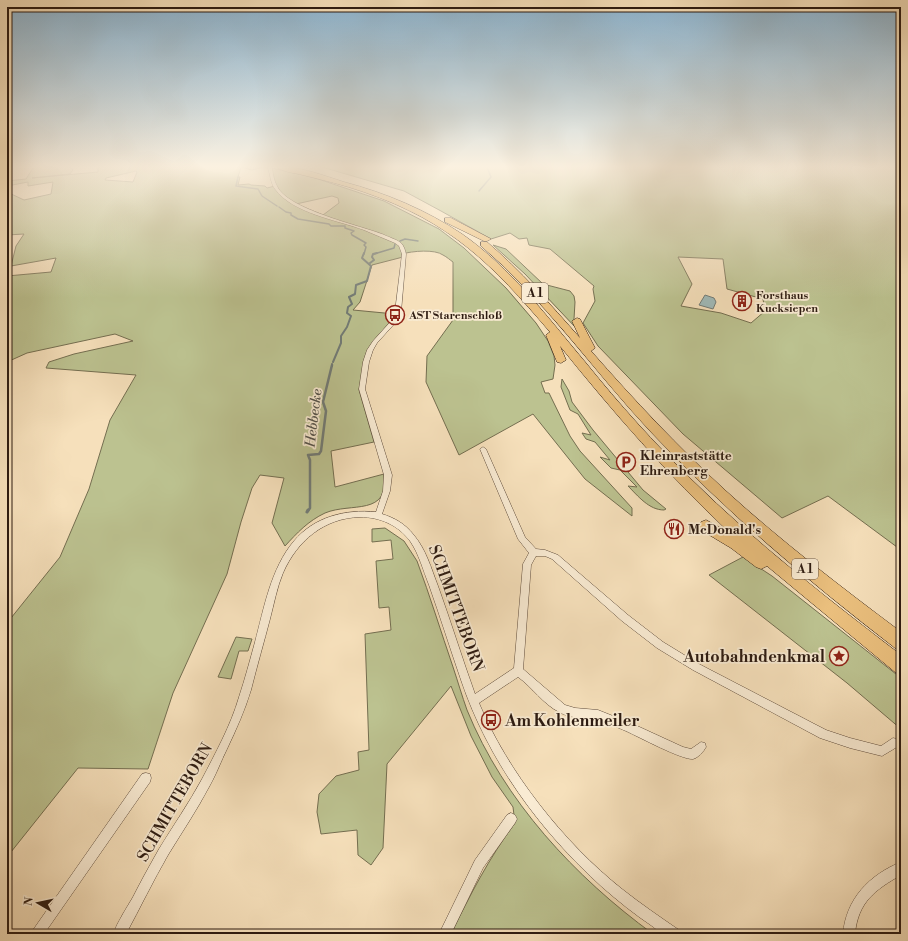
<svg xmlns="http://www.w3.org/2000/svg" width="908" height="941" viewBox="0 0 908 941" font-family="'Libre Bodoni',serif">
<style>
.green{fill:#bcc290;stroke:#746e50;fill-rule:evenodd}
.water{fill:#a0bbba;stroke:#727b76}
.lines{fill:none;stroke-linecap:round;stroke-linejoin:round}
.stream-far3{stroke:#727b76;stroke-width:1.5}
.stream-far2{stroke:#727b76;stroke-width:2}
.stream-far1{stroke:#727b76;stroke-width:2.5}
.stream{stroke:#727b76;stroke-width:3}
.street-casing{stroke:#5f4c3c;stroke-width:1}
.highway-casing{stroke:#2d1b11;stroke-width:1}
.street{fill:#f9ebd3;fill-rule:evenodd}
.highway{fill:#ebc07e;fill-rule:evenodd}
.labels{text-anchor:middle;stroke-width:3.5;stroke-linejoin:round;paint-order:stroke}
.far-poi-label{font-size:11px;font-weight:bold;fill:#2d1b11;stroke:#f9ebd3;text-anchor:start}
.shield{fill:#f9ebd3;stroke:#6a594b;stroke-width:1}
.shield-label{font-size:12px;font-weight:bold;fill:#2d1b11}
.poi-label{font-size:13px;font-weight:bold;fill:#2d1b11;stroke:#f9ebd3;text-anchor:start}
.water-label{font-size:14px;font-style:italic;fill:#55534c;stroke:#f9ebd3}
.near-street-label{font-size:16px;fill:#2d1b11;stroke:#f9ebd3}
.near-poi-label{font-size:16px;font-weight:bold;fill:#2d1b11;stroke:#f9ebd3;text-anchor:end}
</style>
<rect width="100%" height="100%" fill="#f6e0bb"/>
<filter id="stains"><feTurbulence type="fractalNoise" baseFrequency=".005" numOctaves="4"/><feColorMatrix values="0 0 0 0 .2 0 0 0 0 .09 0 0 0 0 .02 0 0 0 .5 -.17"/></filter>
<radialGradient id="worn" r=".72"><stop offset=".6" stop-color="#630" stop-opacity="0"/><stop offset="1" stop-color="#630" stop-opacity=".3"/></radialGradient>
<g class="green">
<path d="M49,167H70L73,170L70,174L32,178L98,172V167H263L252,170L241,167L238,177H240L238,185L249,184L251,185L265,186L267,188L275,186L270,168L263,167H267L312,177L384,201L439,229L464,248L506,288L536,323L548,341L554,356L555,365L553,379L541,382L545,393H549L570,436L580,451L632,508V516L585,479L533,414L459,455L426,382L427,356L453,320V262C450,260 447,257 443,255C435,249 412,251 402,254L403,257L372,265L360,302L353,310L395,314L392,320L375,339L367,351L359,390L374,442L331,451L335,487L384,474C390,517 351,502 325,513C308,521 297,533 285,546L272,523L284,478L260,475L252,488L241,522L227,574L173,693L148,769L78,768L7,857V623L60,557L89,489L110,420L136,375L46,368L49,362L74,354L133,341L115,334L27,353L7,362V276L51,272L56,258L11,266L16,246L24,234L7,235V192L24,200L51,194L53,182L28,186V182L7,186V181L26,179L33,168ZM136,171L137,172L133,182L105,180L106,178ZM332,196L338,198L339,203L323,215L296,204Z"/>
<path d="M322,167H901V550L828,496L782,518L683,434L598,346L583,323L595,301L593,289L594,286L550,249L529,245L527,238L519,239L510,233L491,239L441,211L404,191ZM678,257L723,259L727,289L763,299L765,311L751,323L721,313L681,306L692,284Z"/>
<path d="M493,245L506,249L543,284L570,291L574,296L575,302L574,319L576,328L525,274Z"/>
<path d="M562,379L569,391L572,402L593,430L643,490L666,509L664,510C649,510 638,496 628,486L637,487L620,470L611,468L600,457L610,460L595,442L586,439L582,433L591,435L578,414L570,410L561,387Z"/>
<path d="M385,528L404,541L417,561C430,596 441,632 453,667C458,682 462,696 467,710C504,801 575,877 653,934H451C470,895 489,858 515,823L513,807L492,777L471,736L451,686L387,764L383,848L371,865L358,855L357,830L321,834L317,812L319,794L336,776L359,770L358,752L369,750L365,634L391,630L389,607L379,608L376,561L393,559L391,540L372,542V529Z"/>
<path d="M743,557L772,576L901,678V729L847,683L709,575Z"/>
<path d="M236,637L252,639L248,651H239L231,679L218,677Z"/>
</g>
<path class="water" d="M705,295L714,298L716,302L713,309L699,305Z"/>
<g class="lines">
<g class="stream-far3">
<path d="M238,177L236,186L258,189L262,196L277,206"/>
<path d="M479,191L491,177L487,167"/>
<path d="M279,207L286,212L291,213V215L298,219L329,224L331,226H345V228L354,231L351,233L352,235L366,243L364,245L366,247L364,254"/>
<path d="M400,241L405,239L418,241"/>
<path d="M374,254L394,248L395,244"/>
</g>
<g class="stream-far2">
<path d="M370,263L374,260L372,257L373,254L377,253"/>
<path d="M333,362L341,343V336L347,327L351,316L347,313L348,307L352,304L349,297L355,294L356,285L367,281L371,266L362,258L364,253"/>
<path d="M332,366V364"/>
</g>
<path class="stream-far1" d="M308,511L310,508V460L308,455L319,454L321,451L326,411L323,402L332,365"/>
<path class="stream" d="M307,512L308,510"/>
<g class="street-casing">
<g id="street">
<path d="M270,167L272,168C273,174 274,181 277,186C287,209 358,225 382,234C388,237 396,239 401,243C404,246 405,250 406,254L401,312L396,322L377,343L373,350L369,362L365,389L392,475L390,491L382,514C395,518 405,524 413,534C426,549 431,568 438,586C451,622 462,658 475,694L514,668L523,564L529,553L518,539L480,449L483,447L486,449L525,537L536,549L545,550L558,555L628,615L663,642L699,664L826,730L850,738L881,746L893,738L897,739L898,743L897,747L882,756L850,748L820,738L693,670L657,648L622,621L552,559L545,556H536L531,565L523,669L565,705L575,708L598,710L633,724L683,747L691,749L701,742L705,743L706,747C704,751 698,758 693,759C682,760 639,737 626,731C616,727 605,721 595,719C582,717 571,719 559,712C543,704 532,687 518,677L479,703C507,771 564,843 622,889C641,904 660,917 679,930L681,934C676,934 670,935 665,934C661,933 656,929 652,926C634,914 618,901 602,887C539,830 488,760 461,680C450,648 440,616 429,585C423,570 419,554 410,541C398,525 380,517 360,517C324,518 297,541 283,573C277,587 274,604 270,619C264,642 257,666 251,690C245,710 236,730 227,749C221,761 216,775 209,787C197,810 182,832 168,855C153,881 140,908 126,934H113C118,921 126,909 133,897C141,881 150,865 159,849C173,826 189,803 202,779C215,754 231,725 239,697C245,679 250,660 255,642C264,608 271,568 294,541C314,517 345,509 376,512L383,491L384,475L359,389L363,362L367,350L373,341L392,320L395,312L402,254L399,246L395,243C385,239 374,234 364,230C337,220 292,213 275,189C271,184 270,174 268,168Z"/>
<path d="M146,773L150,774L151,778L150,782L44,934H31L33,930L142,774Z"/>
<path d="M511,813L515,815L517,819L515,823L483,868L451,934H439L475,860L507,815Z"/>
<path d="M901,862V875C875,890 858,902 855,934H843C846,899 869,875 901,862Z"/>
</g>
</g>
<g class="highway-casing">
<g id="highway">
<path d="M277,167C296,165 325,176 344,182C386,193 426,210 462,234C511,268 548,318 586,363C619,404 654,443 692,480C757,544 829,600 901,655V675L895,672L767,566L761,569L756,567L731,548L701,530L699,526L701,522L706,520L730,533C668,475 613,412 560,346L566,360L561,363L557,362L546,335L550,332C492,264 451,222 364,192C344,185 323,180 303,175C295,173 283,172 277,167Z"/>
<path d="M445,218H451L491,239L487,241H484L445,222Z"/>
<path d="M481,242H487C521,271 550,304 580,338L572,321L577,318L580,319L595,348L591,351C634,400 678,447 726,491C781,541 841,587 901,632V650L895,648C808,581 725,511 650,431C593,370 545,300 481,246Z"/>
</g>
</g>
<use href="#street" class="street"/>
<use href="#highway" class="highway"/>
</g>
<linearGradient id="sky" x2="0" y2="1"><stop stop-color="#8bb7d6"/><stop offset="0.56" stop-color="#fbf1e0"/><stop offset="1" stop-color="#fbf1e0" stop-opacity="0"/></linearGradient>
<rect width="908" height="298" fill="url(#sky)"/>
<defs>
<g id="building-ring" transform="scale(1)"><circle r="9.5" fill="#f9ebd3" stroke="#8f2418" stroke-width="1.5"/><path d="M-4-6H4V6H1V3H-1V6H-4ZM-2.5-4.3h1.7v1.8h-1.7ZM.8-4.3h1.7v1.8H.8ZM-2.5-1h1.7V.8h-1.7ZM.8-1h1.7V.8H.8Z" fill="#8f2418"/></g>
<g id="bus-ring" transform="scale(1)"><circle r="9.5" fill="#f9ebd3" stroke="#8f2418" stroke-width="1.5"/><path d="M-5-6H5V4H4V6H2V4H-2V6H-4V4H-5ZM-3.5-4V0h7V-4ZM-3.5 1.2v1.5H-2V1.2ZM2 1.2v1.5H3.5V1.2Z" fill="#8f2418"/></g>
<g id="parking-ring" transform="scale(1)"><circle r="9.5" fill="#f9ebd3" stroke="#8f2418" stroke-width="1.5"/><path d="M-3.5-5.5H1a3.5 3.5 0 0 1 0 7H-1V5.5H-3.5ZM-1-3.4V-.6H.8a1.4 1.4 0 0 0 0-2.8Z" fill="#8f2418"/></g>
<g id="restaurant-ring" transform="scale(1)"><circle r="9.5" fill="#f9ebd3" stroke="#8f2418" stroke-width="1.5"/><path d="M-5-6h1v4h1v-4h1v4h1v-4h1v5L-1.5 .5V6h-2V.5L-5-1ZM5-6V6H3V1.5H1.5Q1.5-4 5-6Z" fill="#8f2418"/></g>
<g id="sight-ring" transform="scale(1)"><circle r="9.5" fill="#f9ebd3" stroke="#8f2418" stroke-width="1.5"/><path d="M0-6L1.8-2.2L6-1.7L2.9 1.2L3.7 5.4L0 3.3L-3.7 5.4L-2.9 1.2L-6-1.7L-1.8-2.2Z" fill="#8f2418"/></g>
</defs>
<g fill-rule="evenodd">
<use href="#building-ring" x="742" y="301"/>
<use href="#bus-ring" x="395" y="315"/>
<use href="#parking-ring" x="626" y="462"/>
<use href="#restaurant-ring" x="674" y="529"/>
<use href="#sight-ring" x="839" y="656"/>
<use href="#bus-ring" x="491" y="720"/>
</g>
<g class="labels">
<g class="far-poi-label">
<text x="756" y="299">Forsthaus<tspan x="756" dy="13">Kucksiepen</tspan></text>
<text x="409" y="319">AST Starenschloß</text>
</g>
<g class="shield">
<rect x="522" y="283" width="26" height="20" rx="3"/>
<rect x="792" y="559" width="26" height="20" rx="3"/>
</g>
<g class="shield-label">
<text x="535" y="297">A 1</text>
<text x="805" y="573">A 1</text>
</g>
<g class="poi-label">
<text x="640" y="460">Kleinraststätte<tspan x="640" dy="15">Ehrenberg</tspan></text>
<text x="688" y="534">McDonald's</text>
</g>
<g class="water-label">
<text transform="translate(313 418) rotate(-83)" y="5">Hebbecke</text>
</g>
<g class="near-street-label">
<text transform="translate(457 608) rotate(70)" y="6">SCHMITTEBORN</text>
<text transform="translate(174 802) rotate(-60)" y="6">SCHMITTEBORN</text>
</g>
<g class="near-poi-label">
<text x="825" y="662">Autobahndenkmal</text>
<text x="505" y="726" text-anchor="start">Am Kohlenmeiler</text>
</g>
</g>
<rect width="908" height="941" fill="none" stroke="#f6e0bb" stroke-width="24"/>
<rect x="8" y="8" width="892" height="925" fill="none" stroke="#2d1b11" stroke-width="2"/>
<rect x="12" y="12" width="884" height="917" fill="none" stroke="#2d1b11"/>
<g transform="translate(38 903) rotate(279)" stroke="#f9ebd3" stroke-width="3" paint-order="stroke">
<path d="M0-3L7 15L0 10L-7 15Z" fill="#2d1b11"/>
<text y="-6" font-size="11" font-weight="bold" text-anchor="middle" fill="#2d1b11">N</text>
</g>
<rect width="100%" height="100%" filter="url(#stains)"/>
<rect width="100%" height="100%" fill="url(#worn)"/>
</svg>
